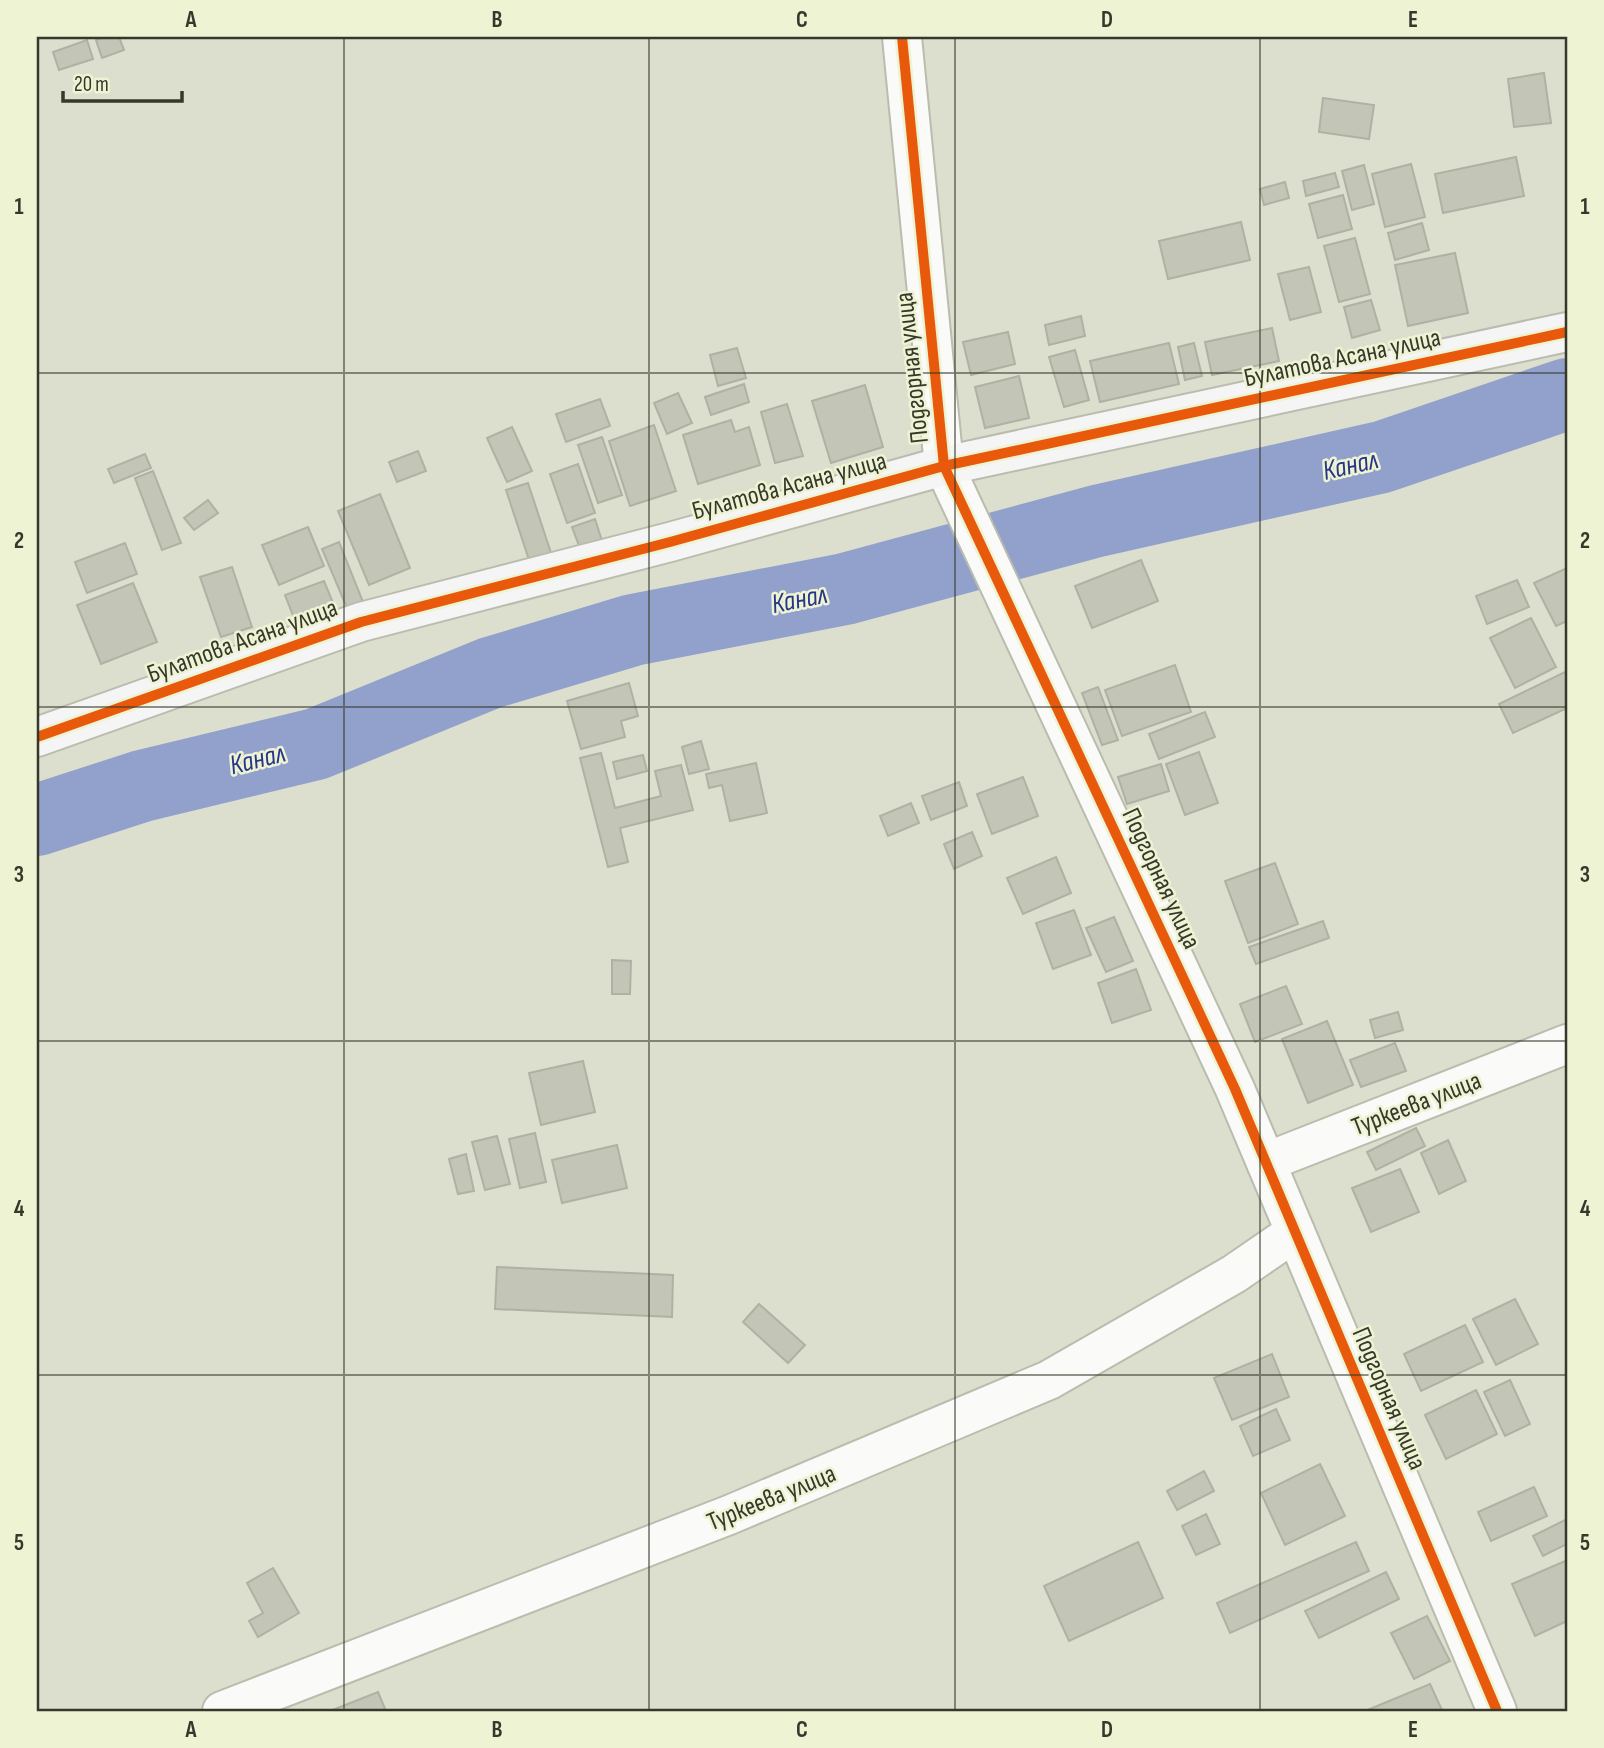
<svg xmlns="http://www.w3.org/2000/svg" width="1604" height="1748" viewBox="0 0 1604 1748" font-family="'Sofia Sans Condensed',sans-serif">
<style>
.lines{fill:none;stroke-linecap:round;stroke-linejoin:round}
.river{stroke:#92a1cc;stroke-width:72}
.building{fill:#c3c5b6;stroke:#afb1a4;stroke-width:2}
.street-casing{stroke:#babcae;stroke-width:42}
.secondary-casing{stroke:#babcae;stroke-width:42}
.street{stroke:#fafaf8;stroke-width:38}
.secondary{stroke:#f4f5f4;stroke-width:38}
.cycleway-casing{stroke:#eef3d3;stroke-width:15}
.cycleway{stroke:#e8590c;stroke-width:10}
.grid{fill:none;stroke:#36382b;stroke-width:2;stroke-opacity:0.55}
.labels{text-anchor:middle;stroke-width:5;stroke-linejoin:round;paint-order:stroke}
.street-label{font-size:26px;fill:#36382b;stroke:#eef3d3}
.water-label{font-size:28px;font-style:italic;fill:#273688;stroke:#eef3d3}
.neatline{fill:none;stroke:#36382b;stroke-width:2.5}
.grid-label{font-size:23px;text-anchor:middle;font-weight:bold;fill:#36382b}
</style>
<rect width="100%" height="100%" fill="#dcdfcd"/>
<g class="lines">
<path class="river" d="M37,820L142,786L316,744L490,673L633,630L845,589L1097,521L1382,457L1567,394"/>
</g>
<g class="building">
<path d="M104,37H119L124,50L102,58L96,40Z"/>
<path d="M87,40L93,59L59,70L53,52Z"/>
<path d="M1544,73L1551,123L1514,127L1508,79Z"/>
<path d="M1323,98L1374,105L1369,139L1319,132Z"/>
<path d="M1516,157L1524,196L1443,213L1435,174Z"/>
<path d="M1411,164L1425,217L1385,227L1372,174Z"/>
<path d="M1364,165L1374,204L1352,210L1342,171Z"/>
<path d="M1335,173L1339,187L1306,196L1303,181Z"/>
<path d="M1285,182L1289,198L1264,205L1260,189Z"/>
<path d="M1343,195L1352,229L1318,238L1309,204Z"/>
<path d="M1241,222L1250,260L1168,279L1159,241Z"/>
<path d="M1422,223L1429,250L1395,260L1388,233Z"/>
<path d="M1355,238L1370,294L1339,302L1324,246Z"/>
<path d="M1455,253L1468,313L1408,326L1395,265Z"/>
<path d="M1309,267L1321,312L1290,320L1278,274Z"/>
<path d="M1371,300L1380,330L1352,338L1344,307Z"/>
<path d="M1081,316L1085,336L1049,345L1045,325Z"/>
<path d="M1272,328L1279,361L1212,375L1205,342Z"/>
<path d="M1008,332L1015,364L971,375L963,342Z"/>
<path d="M1169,343L1179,384L1100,402L1090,361Z"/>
<path d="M1194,343L1202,376L1185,380L1178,347Z"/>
<path d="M737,348L746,378L718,386L710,355Z"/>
<path d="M1075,350L1089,400L1064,407L1049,357Z"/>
<path d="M1019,376L1029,418L985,428L975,387Z"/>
<path d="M744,384L749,402L711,415L705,397Z"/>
<path d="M865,385L883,447L831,463L812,401Z"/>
<path d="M678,393L692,423L667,434L654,403Z"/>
<path d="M600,399L610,426L566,442L556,414Z"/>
<path d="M787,404L803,456L775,463L761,412Z"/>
<path d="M731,420L735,432L749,427L760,465L698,484L683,435Z"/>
<path d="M654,425L676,491L630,506L609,441Z"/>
<path d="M512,427L532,471L507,482L487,438Z"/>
<path d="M602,437L622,495L598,503L578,445Z"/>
<path d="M418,451L426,471L397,482L389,462Z"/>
<path d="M145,454L151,468L114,483L108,469Z"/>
<path d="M578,464L595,513L567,523L550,474Z"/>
<path d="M153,471L181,543L162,550L135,478Z"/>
<path d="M528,483L553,559L531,566L506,490Z"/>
<path d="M380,494L410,568L369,585L338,511Z"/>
<path d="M208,500L218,513L194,530L184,518Z"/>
<path d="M595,519L603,544L581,551L572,527Z"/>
<path d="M308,527L324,566L279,585L262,545Z"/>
<path d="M339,542L363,602L347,608L322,549Z"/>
<path d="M125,543L137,574L87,593L75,562Z"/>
<path d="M1141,560L1158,601L1092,628L1075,586Z"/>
<path d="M232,567L252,627L221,637L200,577Z"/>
<path d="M1567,568V621L1556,626L1534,583Z"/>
<path d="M1517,580L1529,607L1487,624L1476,596Z"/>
<path d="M324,581L333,603L294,618L285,595Z"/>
<path d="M133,583L157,642L101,664L77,605Z"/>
<path d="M1531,618L1556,667L1515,688L1490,638Z"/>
<path d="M1175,665L1191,712L1122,736L1105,690Z"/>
<path d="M1567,671V708L1513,733L1499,704Z"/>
<path d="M629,683L638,716L621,721L625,737L581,749L567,701Z"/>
<path d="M1098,687L1118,740L1102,745L1082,693Z"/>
<path d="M1205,712L1215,737L1159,759L1149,734Z"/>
<path d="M701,741L709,769L689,774L682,747Z"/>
<path d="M1199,752L1218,803L1185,815L1166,764Z"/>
<path d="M601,753L615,808L661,796L655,771L681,765L693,810L620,828L628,862L608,867L580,758Z"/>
<path d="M643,755L647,771L617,779L613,762Z"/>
<path d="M756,763L767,813L730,821L722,785L709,788L706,774Z"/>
<path d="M1161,764L1169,791L1127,804L1118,777Z"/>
<path d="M1023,777L1038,816L992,834L977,794Z"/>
<path d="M959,782L967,806L931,820L922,796Z"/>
<path d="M911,803L919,823L888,836L880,816Z"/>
<path d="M972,832L982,856L954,869L944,844Z"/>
<path d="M1056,857L1071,893L1023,914L1007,878Z"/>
<path d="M1275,863L1298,924L1248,943L1225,881Z"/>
<path d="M1074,910L1091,955L1053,969L1036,923Z"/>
<path d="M1114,917L1133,961L1106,972L1086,928Z"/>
<path d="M1323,921L1329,938L1256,964L1249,947Z"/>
<path d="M612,960L631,961L630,994H612Z"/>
<path d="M1136,969L1151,1010L1112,1023L1098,983Z"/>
<path d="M1286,986L1302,1024L1255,1042L1240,1004Z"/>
<path d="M1398,1012L1403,1030L1375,1038L1370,1020Z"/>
<path d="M1327,1021L1353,1085L1308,1103L1282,1039Z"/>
<path d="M1395,1043L1406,1071L1361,1087L1350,1060Z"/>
<path d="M583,1061L595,1112L541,1125L529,1073Z"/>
<path d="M1416,1128L1425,1146L1376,1170L1367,1152Z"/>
<path d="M535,1133L546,1182L520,1188L509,1139Z"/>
<path d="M497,1136L510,1184L485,1190L472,1142Z"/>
<path d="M1448,1140L1466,1181L1439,1194L1421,1153Z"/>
<path d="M617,1145L627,1188L562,1203L552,1160Z"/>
<path d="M466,1154L474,1191L458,1194L449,1159Z"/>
<path d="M1400,1169L1419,1212L1371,1232L1352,1188Z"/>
<path d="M497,1267L673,1275L672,1317L495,1309Z"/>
<path d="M1515,1299L1538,1344L1496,1365L1473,1319Z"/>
<path d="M759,1304L805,1345L788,1363L743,1322Z"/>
<path d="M1465,1325L1483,1362L1421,1391L1404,1354Z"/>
<path d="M1272,1354L1289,1397L1232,1420L1214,1378Z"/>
<path d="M1510,1380L1530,1424L1505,1436L1484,1392Z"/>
<path d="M1476,1390L1497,1434L1446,1459L1425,1415Z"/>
<path d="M1276,1409L1290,1440L1253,1456L1240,1426Z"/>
<path d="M1320,1464L1345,1516L1285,1545L1261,1493Z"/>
<path d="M1204,1471L1214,1491L1177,1510L1167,1491Z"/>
<path d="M1534,1487L1547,1516L1491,1541L1478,1512Z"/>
<path d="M1206,1514L1220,1544L1196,1555L1182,1526Z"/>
<path d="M1567,1519V1544L1543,1556L1533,1536Z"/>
<path d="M1138,1542L1163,1598L1069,1641L1044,1586Z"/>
<path d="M1356,1542L1369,1571L1230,1633L1217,1603Z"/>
<path d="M1565,1561L1567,1565V1621L1535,1636L1512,1584Z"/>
<path d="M273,1568L299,1613L258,1637L249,1621L263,1613L247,1583Z"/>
<path d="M1386,1572L1399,1599L1319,1638L1305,1611Z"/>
<path d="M1427,1616L1450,1661L1414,1679L1391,1633Z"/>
<path d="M1430,1684L1442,1710L1365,1711Z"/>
<path d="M378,1692L386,1711H330Z"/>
</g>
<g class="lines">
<g class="street-casing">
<g id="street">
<path d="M902,37L944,466L1235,1089L1497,1711"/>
<path d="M1266,1162L1567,1044"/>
<path d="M222,1711L729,1515L1049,1380L1234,1274L1295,1232"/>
</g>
</g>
<g class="secondary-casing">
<path id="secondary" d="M37,737L361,622L670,542L944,466L1567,332"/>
</g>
<use href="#street" class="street"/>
<use href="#secondary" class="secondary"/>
<g class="cycleway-casing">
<g id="cycleway">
<path d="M902,37L944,466L1235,1089L1497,1711"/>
<path d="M37,737L361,622L670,542L944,466L1567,332"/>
</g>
</g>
<use href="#cycleway" class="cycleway"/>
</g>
<path class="grid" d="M344,37V1711M649,37V1711M955,37V1711M1260,37V1711M37,373H1567M37,707H1567M37,1041H1567M37,1375H1567"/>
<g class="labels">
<g class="street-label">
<text transform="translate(1342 357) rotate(-12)" y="9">Булатова Асана улица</text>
<text transform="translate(911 368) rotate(-96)" y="9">Подгорная улица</text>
<text transform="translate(789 485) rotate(-15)" y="9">Булатова Асана улица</text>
<text transform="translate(242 640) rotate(-20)" y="9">Булатова Асана улица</text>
<text transform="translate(1162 878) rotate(65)" y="9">Подгорная улица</text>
<text transform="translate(1416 1103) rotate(-21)" y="9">Туркеева улица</text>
<text transform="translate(1390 1398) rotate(67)" y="9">Подгорная улица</text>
<text transform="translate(771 1497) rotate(-22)" y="9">Туркеева улица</text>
</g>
<g class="water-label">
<text transform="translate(1350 464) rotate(-13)" y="10">Канал</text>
<text transform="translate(799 598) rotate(-11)" y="10">Канал</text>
<text transform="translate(257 758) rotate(-14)" y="10">Канал</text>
</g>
</g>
<rect width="1604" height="1748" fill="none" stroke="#eef3d3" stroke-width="77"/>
<path d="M63 91v10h119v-10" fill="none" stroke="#36382b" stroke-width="3.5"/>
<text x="74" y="91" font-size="21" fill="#36382b" stroke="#eef3d3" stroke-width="5" paint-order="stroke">20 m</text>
<rect x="38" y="38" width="1528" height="1672" class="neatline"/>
<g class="grid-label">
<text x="191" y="27">A</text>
<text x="497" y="27">B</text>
<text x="802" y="27">C</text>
<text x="1107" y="27">D</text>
<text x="1413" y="27">E</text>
<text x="19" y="214">1</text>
<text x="1585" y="214">1</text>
<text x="19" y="548">2</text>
<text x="1585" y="548">2</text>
<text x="19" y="882">3</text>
<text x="1585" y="882">3</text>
<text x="19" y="1216">4</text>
<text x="1585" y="1216">4</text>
<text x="19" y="1550">5</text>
<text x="1585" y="1550">5</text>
<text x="191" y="1737">A</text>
<text x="497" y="1737">B</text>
<text x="802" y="1737">C</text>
<text x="1107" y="1737">D</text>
<text x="1413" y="1737">E</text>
</g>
</svg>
